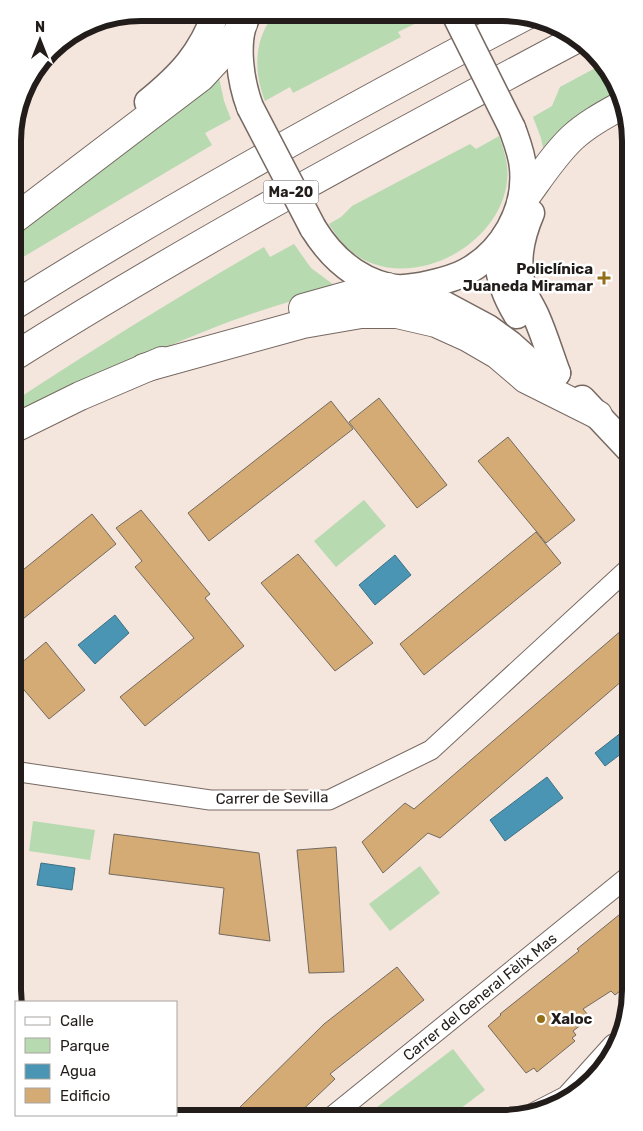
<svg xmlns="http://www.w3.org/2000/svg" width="643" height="1131" viewBox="0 0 643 1131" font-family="Rubik,sans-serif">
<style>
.green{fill:#b7dab0}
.water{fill:#4995b3;stroke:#3d7185}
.building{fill:#d4ab74;stroke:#736a5f}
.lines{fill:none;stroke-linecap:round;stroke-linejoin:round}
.street-casing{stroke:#766962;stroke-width:21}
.secondary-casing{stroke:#766962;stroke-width:29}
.highway-casing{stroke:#766962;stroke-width:30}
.street{stroke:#fff;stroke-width:19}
.secondary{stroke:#fff;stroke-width:26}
.highway{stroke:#fff;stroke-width:28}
.secondary-bridge-casing{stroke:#766962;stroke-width:29;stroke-linecap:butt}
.secondary-bridge{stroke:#fff;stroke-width:26}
.poi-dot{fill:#936f17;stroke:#fff;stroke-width:2}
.labels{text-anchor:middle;stroke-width:5;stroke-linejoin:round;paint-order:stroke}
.shield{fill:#fff;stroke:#64615f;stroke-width:1}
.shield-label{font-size:14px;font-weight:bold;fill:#221d1a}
.poi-label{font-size:15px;font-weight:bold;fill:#221d1a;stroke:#fff;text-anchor:end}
.street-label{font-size:15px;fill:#221d1a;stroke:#fff}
.rim{fill:none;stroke:#221d1a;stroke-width:6}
</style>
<rect width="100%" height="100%" fill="#f4e5dd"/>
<g class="green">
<path d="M275,13L435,14L398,32L401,37L293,93L290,87L265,101C253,70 254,39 275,13Z"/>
<path d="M601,65L619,93L544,152L541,138L533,117L552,106L560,87Z"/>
<path d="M218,73L224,101L231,119L205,133L212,145L13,263V237Z"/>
<path d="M499,136C504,150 509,165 507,181C501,239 429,283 374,264C353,257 340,242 329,224L341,217L352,206L470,144L476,149Z"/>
<path d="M294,244L311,268L334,285V288C292,301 249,313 208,330C141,356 78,387 13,417V402C95,348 179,296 264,247L270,257Z"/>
<path d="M364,500L386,526L336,567L314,541Z"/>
<path d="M33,821L95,830L90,860L29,851Z"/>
<path d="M420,866L440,893L390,931L369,904Z"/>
<path d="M453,1049L485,1090L448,1118H370L368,1114Z"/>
</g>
<g class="water">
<path d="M395,555L411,575L375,605L359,585Z"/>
<path d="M115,615L129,633L95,664L78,645Z"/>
<path d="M622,732L630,743V747L605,766L595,753Z"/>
<path d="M547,777L563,798L505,841L490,820Z"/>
<path d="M41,863L75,868L72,890L37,885Z"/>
</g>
<g class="building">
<path d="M379,398L447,485L417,508L349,422Z"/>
<path d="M331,401L353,429L209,541L188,513Z"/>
<path d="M508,437L575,520L546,543L478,461Z"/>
<path d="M141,510L210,594L205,598L244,646L145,726L120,697L194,638L135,567L142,561L116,528Z"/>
<path d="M92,514L116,544L13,627V578Z"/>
<path d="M536,532L561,563L424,675L400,644Z"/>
<path d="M298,554L373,643L335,671L261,583Z"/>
<path d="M630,623V674L440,838L428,833L383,873L362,842L405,803L414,809Z"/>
<path d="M46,642L85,690L49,719L13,677V670Z"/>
<path d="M114,834L259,853L270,941L219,934L224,888L109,874Z"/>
<path d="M336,847L344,972L309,973L297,850Z"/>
<path d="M630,906V983L615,995L611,991L583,1009L588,1015L580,1022L582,1024L573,1031L576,1035L572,1038L575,1041L537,1072L534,1068L526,1073L488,1026L501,1015L500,1014L579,951L577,949Z"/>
<path d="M397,967L424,1000L330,1074L335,1079L294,1118H229L324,1024Z"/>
</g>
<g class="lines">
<g class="street-casing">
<g id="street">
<path d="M13,771L210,800H329L431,750L630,567"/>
<path d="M533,1113L566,1096L613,1044"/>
<path d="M330,1118L630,875"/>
</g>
</g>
<g class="secondary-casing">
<g id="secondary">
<path d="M246,18C234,42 241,83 250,107"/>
<path d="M148,102C181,75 201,54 216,13"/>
<path d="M531,213C520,239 515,264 524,292C527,300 532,307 536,316C544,334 550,354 557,373"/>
<path d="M313,228C331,257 355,279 389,287C402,290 417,287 430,284C443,281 455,278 466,272C503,252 527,210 523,168C522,154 517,142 512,128"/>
<path d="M504,238C502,244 499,251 499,257C497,276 507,299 517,315"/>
<path d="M403,290L445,305L488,328L510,344L529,361L557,373"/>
<path d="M582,399L630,450"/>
</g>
</g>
<g class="highway-casing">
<g id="highway">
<path d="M521,203C537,182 552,157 572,138C587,124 606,114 624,104"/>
<path d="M13,220L201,77L225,51L243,24"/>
<path d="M13,306C180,201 353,106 527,15"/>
<path d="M303,308L353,294L388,287"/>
<path d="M13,357C196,242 386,140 576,39"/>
<path d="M144,368L303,324L361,314H397L436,323L467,337L498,355L526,379L598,415"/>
<path d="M13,429L80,396L162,361"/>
</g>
</g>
<use href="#street" class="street"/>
<use href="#secondary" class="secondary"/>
<use href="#highway" class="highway"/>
<g class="secondary-bridge-casing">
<g id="secondary-bridge">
<path d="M455,14L512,128"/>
<path d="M250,107L313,228"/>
</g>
</g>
<use href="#secondary-bridge" class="secondary-bridge"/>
</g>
<g class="poi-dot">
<path d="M601.5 270.5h5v5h5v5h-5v5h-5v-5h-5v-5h5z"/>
<circle cx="541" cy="1019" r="5"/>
</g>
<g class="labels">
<rect class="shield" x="263.5" y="180.5" width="55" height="23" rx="4"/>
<g class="shield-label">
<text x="291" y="197">Ma-20</text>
</g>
<g class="poi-label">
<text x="593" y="274">Policlínica<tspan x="593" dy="17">Juaneda Miramar</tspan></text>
<text x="551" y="1024" text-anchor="start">Xaloc</text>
</g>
<g class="street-label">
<text transform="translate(272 798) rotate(-1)" y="5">Carrer de Sevilla</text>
<text transform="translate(480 997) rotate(-39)" y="5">Carrer del General Fèlix Mas</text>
</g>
</g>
<path d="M0 0H643V1131H0ZM141 21H502A120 120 0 0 1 622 141V990A120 120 0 0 1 502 1110H141A120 120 0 0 1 21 990V141A120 120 0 0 1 141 21Z" fill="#fff" fill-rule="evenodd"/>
<path class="rim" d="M141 21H502A120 120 0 0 1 622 141V990A120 120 0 0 1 502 1110H141A120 120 0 0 1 21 990V141A120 120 0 0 1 141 21Z"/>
<rect x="15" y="1001" width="162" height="115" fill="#ffffff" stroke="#a7a5a3"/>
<rect x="25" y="1017" width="25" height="8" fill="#ffffff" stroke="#a7a5a3"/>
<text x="60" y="1026" font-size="15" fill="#221d1a">Calle</text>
<rect x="25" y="1038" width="25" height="15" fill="#b7dab0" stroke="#a7a5a3"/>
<text x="60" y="1051" font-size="15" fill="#221d1a">Parque</text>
<rect x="25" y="1064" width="25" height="15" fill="#4995b3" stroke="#a7a5a3"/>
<text x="60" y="1076" font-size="15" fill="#221d1a">Agua</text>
<rect x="25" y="1088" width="25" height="15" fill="#d4ab74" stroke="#a7a5a3"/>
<text x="60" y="1101" font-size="15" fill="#221d1a">Edificio</text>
<g transform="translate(40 40)" stroke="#ffffff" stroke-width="4" paint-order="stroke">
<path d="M0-4L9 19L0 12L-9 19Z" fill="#221d1a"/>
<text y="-8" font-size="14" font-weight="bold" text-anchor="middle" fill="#221d1a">N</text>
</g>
</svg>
